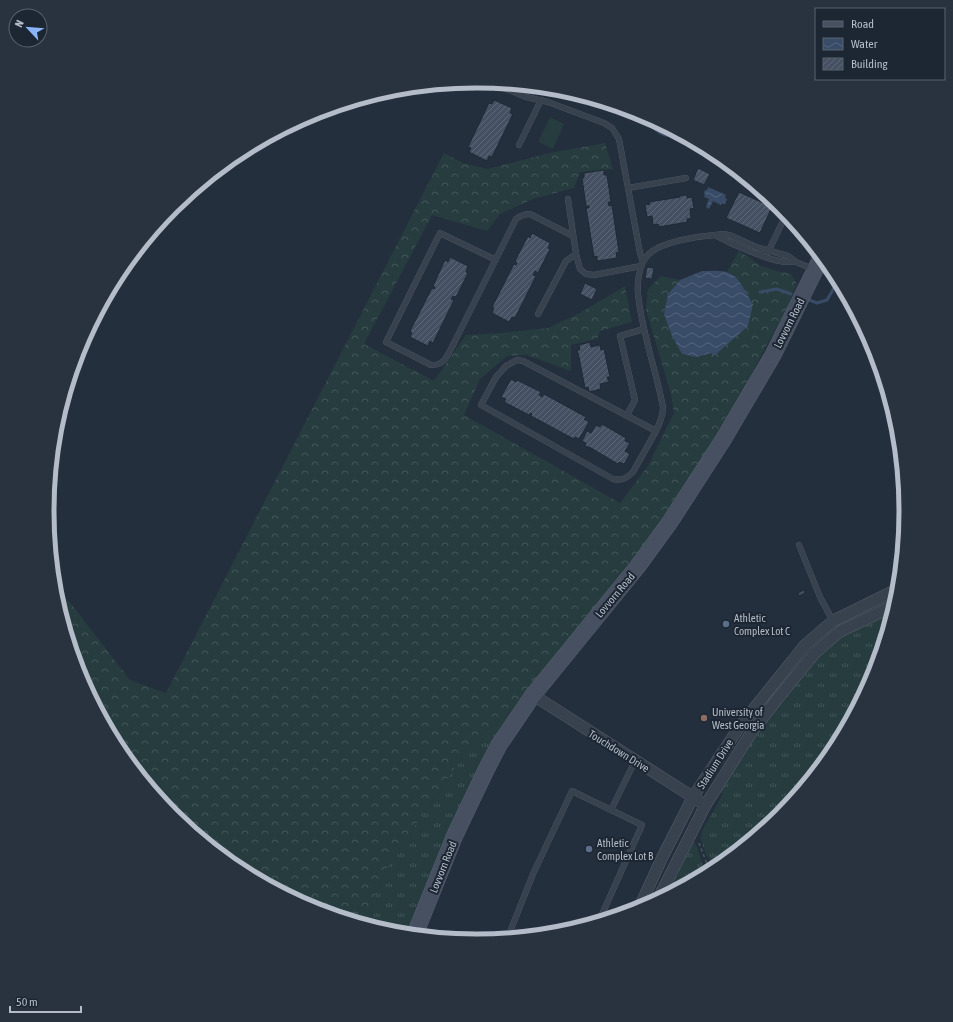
<svg xmlns="http://www.w3.org/2000/svg" width="953" height="1022" viewBox="0 0 953 1022" font-family="'Asap Condensed',sans-serif">
<style>
.grass{fill:url(#grass-tufts)}
.forest{fill:url(#forest-crowns)}
.pitch{fill:#263c3f}
.water{fill:url(#water-waves)}
.lines{fill:none;stroke-linecap:round;stroke-linejoin:round}
.stream{stroke:#394c67;stroke-width:3}
.building{fill:url(#building-hatch);stroke:#1f2835}
.lane-casing{stroke:#565f6c;stroke-width:6}
.street-casing{stroke:#565f6c;stroke-width:12}
.secondary-casing{stroke:#565f6c;stroke-width:17}
.path{stroke:#44595c;stroke-width:1.5;stroke-dasharray:3 3;stroke-linecap:butt}
.lane{stroke:#38414e;stroke-width:5.5}
.street{stroke:#38414e;stroke-width:11}
.secondary{stroke:#465061;stroke-width:16}
.service-dot{fill:#5c6f8a;stroke:#1d2633;stroke-width:1.5}
.education-dot{fill:#8d6e63;stroke:#1d2633;stroke-width:1.5}
.labels{text-anchor:middle;stroke-width:4;stroke-linejoin:round;paint-order:stroke}
.street-label{font-size:11px;fill:#b4bcc9;stroke:#1d2633}
.poi-label{font-size:11px;fill:#b4bcc9;stroke:#1d2633;text-anchor:start}
.rim{fill:none;stroke:#b4bcc9;stroke-width:5}
</style>
<defs>
<pattern id="grass-tufts" width="24" height="20" patternUnits="userSpaceOnUse"><rect width="24" height="20" fill="#263c3f"/><path d="M3 7l-1-3M5 7V3M7 7l1-3M15 17l-1-3M17 17v-4M19 17l1-3" fill="none" stroke="#435659"/></pattern>
<pattern id="forest-crowns" width="20" height="18" patternUnits="userSpaceOnUse"><rect width="20" height="18" fill="#263c3f"/><path d="M2 6a3 3 0 1 1 6 0M12 15a3 3 0 1 1 6 0" fill="none" stroke="#435659"/></pattern>
<pattern id="water-waves" width="16" height="10" patternUnits="userSpaceOnUse"><rect width="16" height="10" fill="#394c67"/><path d="M0 5q4-4 8 0t8 0" fill="none" stroke="#53647b"/></pattern>
<pattern id="building-hatch" width="6" height="6" patternUnits="userSpaceOnUse"><rect width="6" height="6" fill="#455162"/><path d="M-1 1l2-2M0 6l6-6M5 7l2-2" fill="none" stroke="#5d6877"/></pattern>
</defs>
<rect width="100%" height="100%" fill="#242f3e"/>
<g class="grass">
<path d="M894,608L873,676L833,750L780,815L730,856L711,861L706,855L701,840V836L702,831L723,794L718,790L736,760L807,665L843,634Z"/>
<path d="M515,708L409,934L392,932L363,923L389,864L473,741Z"/>
<path d="M690,840L694,842L696,845L706,873L662,897Z"/>
</g>
<path class="forest" d="M605,143L613,169L580,172L574,188L533,199L500,214L487,231L432,215L364,344L434,381L466,335L501,333L548,328L580,313L625,286L632,322L600,331L597,339L571,345V371L526,355L507,356L480,379L464,415L620,503L648,466L674,413L671,394L646,310L648,289L661,276L680,280L668,294L664,314L672,336L682,354L697,357L711,353L735,275L727,272L739,251L761,266L777,271L791,274L797,284L785,312L756,365L728,421L684,494L626,569L515,708L473,741L389,864L363,923L312,908L238,868L173,815L119,749L80,675L55,595L54,587L72,605L130,680L166,693L444,153L463,163L487,169L550,153Z"/>
<path class="pitch" d="M550,117L564,124L553,149L538,142Z"/>
<g class="water">
<path d="M708,187L726,195L725,198L727,199L725,204L722,203L721,205L713,201L709,209L706,207L709,199L704,197L705,194L704,193L705,190H707Z"/>
<path d="M702,271C712,271 724,269 733,275C739,278 749,298 753,304L748,326L714,356L711,353L697,357L682,354L672,336L664,314L668,294L680,280Z"/>
</g>
<g class="lines">
<g class="stream">
<path d="M646,117C654,131 663,138 679,135"/>
<path d="M760,292L777,289L791,294"/>
<path d="M807,299L817,303L827,300L838,281"/>
</g>
</g>
<g class="building">
<path d="M494,100L512,108L510,113L513,114L492,157L489,156L487,161L469,152L471,148L468,147L489,103L492,104Z"/>
<path d="M698,168L710,174L704,185L693,180Z"/>
<path d="M604,170V175H607L611,202H608L609,206L612,205L619,252L616,253L617,258L597,261V256L594,257L586,208H589V206H586L582,178H584V173Z"/>
<path d="M739,192L772,207L760,233L726,218Z"/>
<path d="M687,195V198L692,197L694,208L690,209L691,218L687,219V222L659,227L658,224L653,225L652,216L647,217L645,205L650,204L649,202L680,197V196Z"/>
<path d="M532,233L550,243L548,248L550,249L538,273L535,271L533,275L536,276L515,318L512,317L509,322L492,313L494,308L492,307L514,264L516,265L517,263L515,261L528,236L530,238Z"/>
<path d="M804,236L808,241L807,242L802,239Z"/>
<path d="M450,257L468,266L466,272L468,273L456,297L453,296L451,299L454,300L433,343L430,341L428,346L410,337L412,333L410,331L432,288L434,289L435,287L433,286L445,260L448,262Z"/>
<path d="M647,267L654,268L652,279L645,278Z"/>
<path d="M585,283L597,289L592,300L580,294Z"/>
<path d="M590,342L591,347L600,345L601,350L604,349L610,377H607L609,382L600,384L601,389L589,392L588,387L585,388L579,357L577,350H580L579,345Z"/>
<path d="M511,379L516,382L517,380L541,392L539,395L542,397L544,394L586,417L584,419L589,422L579,439L575,437L574,439L531,416L532,414L530,413L529,415L504,402L506,399L501,397Z"/>
<path d="M602,424L626,438L625,441L630,443L625,451L630,454L624,464L619,462L618,464L591,448L585,446L586,443L582,441L587,431L591,433L596,425L600,427Z"/>
<path d="M804,590L805,593L799,596L798,593Z"/>
</g>
<g class="lines">
<g class="lane-casing">
<g id="lane">
<path d="M497,85L526,97L548,102L604,123L612,128L619,139L628,188"/>
<path d="M519,145L541,100"/>
<path d="M568,199L576,254L580,269L586,274L594,275L641,266"/>
<path d="M768,252L786,215"/>
<path d="M496,260L440,233L386,342L431,365C445,366 448,354 454,343L516,219C521,215 524,214 530,214L573,236"/>
<path d="M643,262L640,253L628,188L686,178"/>
<path d="M796,262C793,262 790,262 787,262C768,261 732,244 715,235L724,234L732,236L756,247L788,256L796,262L813,269"/>
<path d="M538,314L566,261L576,254"/>
<path d="M627,415L635,400L620,336L644,329"/>
<path d="M656,431L523,361L517,360L506,366L496,377L481,405L613,479C622,481 627,478 633,472L656,431C660,423 663,416 663,407C656,370 642,333 638,294C637,282 639,266 647,256C658,242 698,236 715,235"/>
<path d="M799,545L820,597L833,621"/>
<path d="M611,810L635,761"/>
<path d="M508,937L533,874L572,791L642,825L599,921"/>
</g>
</g>
<g class="street-casing">
<g id="street">
<path d="M533,695L699,801"/>
<path d="M658,899L705,806L751,733L778,698L815,653L839,632L895,605"/>
<path d="M639,908L662,858L693,797L740,726L805,645L833,621L898,589"/>
</g>
</g>
<g class="secondary-casing">
<path id="secondary" d="M415,934L455,835L486,770L499,745L533,695L638,566L670,522L723,440L773,355L821,258"/>
</g>
<g class="path">
<path d="M699,843L707,864L716,868"/>
<path d="M709,871L707,864H715L724,861"/>
</g>
<use href="#lane" class="lane"/>
<use href="#street" class="street"/>
<use href="#secondary" class="secondary"/>
</g>
<g class="service-dot">
<circle cx="726" cy="624" r="4"/>
<circle cx="589" cy="849" r="4"/>
</g>
<circle class="education-dot" cx="704" cy="718" r="4"/>
<g class="labels">
<g class="street-label">
<text transform="translate(789 323) rotate(-63)" y="4">Lovvorn Road</text>
<text transform="translate(615 595) rotate(-50)" y="4">Lovvorn Road</text>
<text transform="translate(619 751) rotate(32)" y="4">Touchdown Drive</text>
<text transform="translate(715 764) rotate(-57)" y="4">Stadium Drive</text>
<text transform="translate(443 867) rotate(-68)" y="4">Lovvorn Road</text>
</g>
<g class="poi-label">
<text x="734" y="622">Athletic<tspan x="734" dy="13">Complex Lot C</tspan></text>
<text x="712" y="716">University of<tspan x="712" dy="13">West Georgia</tspan></text>
<text x="597" y="847">Athletic<tspan x="597" dy="13">Complex Lot B</tspan></text>
</g>
</g>
<path d="M0 0H953V1022H0ZM476 88H477A422 422 0 0 1 899 510V512A422 422 0 0 1 477 934H476A422 422 0 0 1 54 512V510A422 422 0 0 1 476 88Z" fill="#29323f" fill-rule="evenodd"/>
<path class="rim" d="M476 88H477A422 422 0 0 1 899 510V512A422 422 0 0 1 477 934H476A422 422 0 0 1 54 512V510A422 422 0 0 1 476 88Z"/>
<rect x="815" y="8" width="130" height="72" fill="#1d2633" stroke="#59626f"/>
<rect x="823" y="21" width="20" height="6" fill="#465061" stroke="#59626f"/>
<text x="851" y="28" font-size="12" fill="#b4bcc9">Road</text>
<rect x="823" y="38" width="20" height="12" fill="url(#water-waves)" stroke="#59626f"/>
<text x="851" y="48" font-size="12" fill="#b4bcc9">Water</text>
<rect x="823" y="58" width="20" height="12" fill="url(#building-hatch)" stroke="#59626f"/>
<text x="851" y="68" font-size="12" fill="#b4bcc9">Building</text>
<g transform="translate(28 28) rotate(296)"><circle r="19" fill="#1d2633" stroke="#59626f"/>
<path d="M0-3L7 15L0 10L-7 15Z" fill="#8ab4f8"/>
<text y="-6" font-size="11" font-weight="bold" text-anchor="middle" fill="#b4bcc9">N</text>
</g>
<path d="M10 1006v6h71v-6" fill="none" stroke="#b4bcc9" stroke-width="2"/>
<text x="16" y="1006" font-size="12" fill="#b4bcc9" stroke="#1d2633" stroke-width="3" paint-order="stroke">50 m</text>
</svg>
